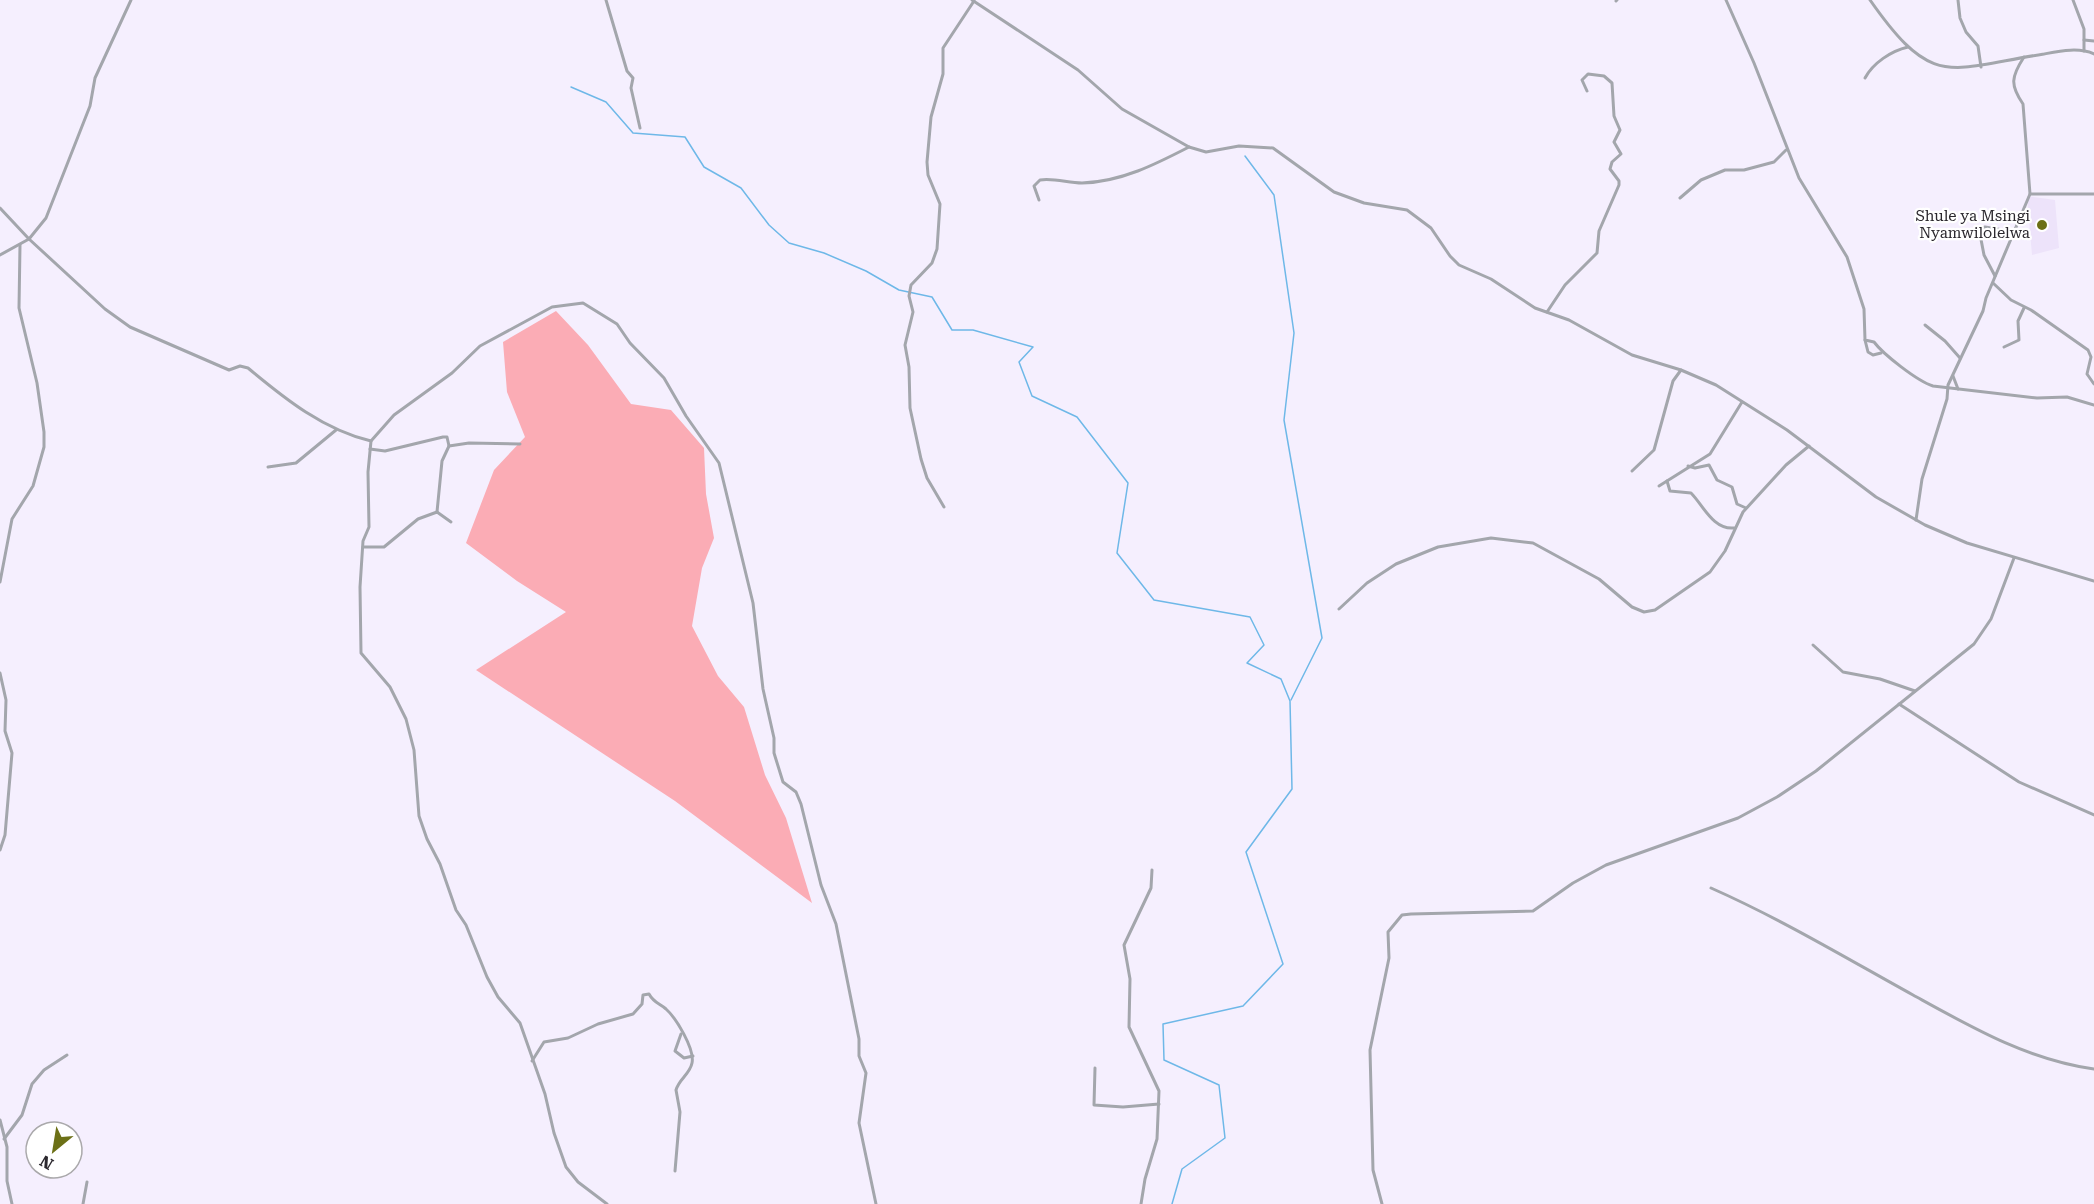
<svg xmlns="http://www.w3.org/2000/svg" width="2094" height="1204" viewBox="0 0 2094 1204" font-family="'Roboto Serif',serif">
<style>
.built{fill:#ede3fa}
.green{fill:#fbacb5}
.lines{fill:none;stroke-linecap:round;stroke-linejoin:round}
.stream{stroke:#6eb8e8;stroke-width:1.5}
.minor{stroke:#a3a6ac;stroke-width:3}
.poi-dot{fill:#6c7016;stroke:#fff;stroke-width:2}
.labels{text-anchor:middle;stroke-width:4.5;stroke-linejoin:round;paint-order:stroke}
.poi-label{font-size:15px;fill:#2b282e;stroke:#fff;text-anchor:end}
</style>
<rect width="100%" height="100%" fill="#f5effe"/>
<path class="built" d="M2027,196L2055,200L2059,248L2032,255Z"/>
<path class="green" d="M556,311L588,345L631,404L671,410L704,448L706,494L714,538L702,568L692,626L718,676L744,707L765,775L786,818L812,903L675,801L476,670L566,612L517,581L466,543L494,470L525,437L507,392L503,342Z"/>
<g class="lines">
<g class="stream">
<path d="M571,87L606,102L633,133L685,137L704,167L741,188L769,225L789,243L824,253L866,271L899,290L932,297L952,330H973L1033,347L1019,362L1032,396L1077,417L1128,483L1117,553L1154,600L1250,617L1264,645L1247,663L1281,679L1290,701L1292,789L1246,852L1283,964L1243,1006L1163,1024L1164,1060L1219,1085L1225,1138L1182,1169L1172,1204"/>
<path d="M1245,156L1274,195L1294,333L1284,420L1322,638L1291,700"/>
</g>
<g class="minor">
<path d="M606,0L627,71L633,78L631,88L640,128"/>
<path d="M972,0L1078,70L1122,109L1189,147L1206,152L1239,146L1273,148L1334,192L1364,203L1407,210L1431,228L1450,256L1459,265L1491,279L1535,308L1569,320L1632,355L1681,370L1716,385L1787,430L1876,497L1925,525L1967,543L2094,581"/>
<path d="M1726,0L1754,63L1799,178L1847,257L1864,309L1865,340L1874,342C1883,354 1917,381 1933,386L2037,398L2067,397L2094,405"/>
<path d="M1870,0C1933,90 1948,69 2044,54C2060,51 2079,47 2094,54"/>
<path d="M1958,0L1960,18L1966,32L1978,46L1981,67"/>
<path d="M2073,0L2084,29V51"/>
<path d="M1616,1L1617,0"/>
<path d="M2084,40L2094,41"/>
<path d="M1865,78C1873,63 1891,51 1908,47"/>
<path d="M2030,194H2094"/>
<path d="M1680,198L1701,180L1725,170H1744L1774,162L1786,150"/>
<path d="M1039,200L1034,186L1040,180C1055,178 1068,183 1082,183C1121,182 1156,164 1189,147"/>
<path d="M0,208L29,239L105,309L130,327L229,370L240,366L248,368C285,399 324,430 371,441L368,472L369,527L363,541L360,587L361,653L390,687L406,719L414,750L419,816L427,839L440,864L456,910L466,925L487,977L498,997L520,1023L545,1094L554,1133L566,1167L578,1182L607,1204"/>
<path d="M0,255L29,239L46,218L90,106L95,78L131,0"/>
<path d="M1995,276L1984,255L1979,229L1985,227L2015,232"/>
<path d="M1993,283L2011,300L2031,310L2088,350L2091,357L2087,374L2094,384"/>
<path d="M1547,312L1565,285L1597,253L1599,231L1619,185V181L1610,169L1612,162L1621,154L1614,142L1620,130L1614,116L1612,83L1604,76L1588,74L1582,80L1587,91"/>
<path d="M1925,325L1945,341L1960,358"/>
<path d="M1865,340L1868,352L1873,355L1881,353"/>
<path d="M2004,347L2019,340L2018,321L2024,308"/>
<path d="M1953,376L1958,389"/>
<path d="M371,441L394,415L452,373L480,346L552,307L583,303L617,324L630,343L664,378L686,416L719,463L753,603L763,689L774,738V753L783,782L796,792L801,804L821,885L836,924L859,1039V1056L866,1073L859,1123L876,1204"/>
<path d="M370,449L385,451L443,437H447L449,446L469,443L520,444"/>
<path d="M1688,466L1695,468L1709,465L1717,480L1732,487L1737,504L1746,508"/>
<path d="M268,467L296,463L336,430"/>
<path d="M1632,471L1654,450L1673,381L1681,370"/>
<path d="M1667,481L1670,491L1691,493C1703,505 1713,530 1734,528"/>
<path d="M1659,486L1710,454L1742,402"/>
<path d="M944,507L927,478L921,459L910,408L909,367L905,345L913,312L909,296L911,285L932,263L937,249L940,204L928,175L927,162L931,117L943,74V48L974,1"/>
<path d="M437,512L442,461L449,446"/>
<path d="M1916,520L1922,479L1947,399L1948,385L1983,311L1986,298L2030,194L2023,104C2010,85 2011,77 2024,57"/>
<path d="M363,547H384L418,519L437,512L451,522"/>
<path d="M0,582L12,519L33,486L44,447V432L37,383L19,308L20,245"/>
<path d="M1339,609L1367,583L1396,564L1438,547L1491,538L1533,543L1599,579L1632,607L1644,612L1655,610L1710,572L1725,551L1743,512L1786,465L1809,446"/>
<path d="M1813,645L1843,672L1880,679L1915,691"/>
<path d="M0,673L6,700L5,731L12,753L5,835L0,850"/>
<path d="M1899,704L2019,782L2094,815"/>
<path d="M1711,888C1781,919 1846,958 1913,995C1971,1027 2028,1060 2094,1069"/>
<path d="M681,1034L675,1051L684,1058L693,1056"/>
<path d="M532,1061L544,1042L568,1038L598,1024L633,1014L642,1004L643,995L649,994C654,1003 659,1003 666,1009C676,1018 695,1049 692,1063C690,1074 679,1079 676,1090L680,1112L675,1171"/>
<path d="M1095,1068L1094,1105L1123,1107L1159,1104"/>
<path d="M0,1120L7,1147V1181L12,1204"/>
<path d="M4,1139L22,1115L32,1084L44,1070L67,1055"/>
<path d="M83,1204L87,1182"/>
<path d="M1141,1204L1145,1179L1157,1139L1159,1091L1129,1027L1130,979L1124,945L1151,888L1152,870"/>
<path d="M1382,1204L1373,1170L1370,1050L1389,958L1388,932L1402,915L1411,914L1533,911L1573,883L1606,865L1738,818L1777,797L1816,771L1974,644L1991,619L2014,558"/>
</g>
</g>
<circle class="poi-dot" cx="2042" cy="225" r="6"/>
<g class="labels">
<g class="poi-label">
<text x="2030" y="221">Shule ya Msingi<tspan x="2030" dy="17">Nyamwilolelwa</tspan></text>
</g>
</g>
<g transform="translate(54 1150) rotate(210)"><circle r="28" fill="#ffffff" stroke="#aaa9ab" stroke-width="1.5"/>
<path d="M0-4.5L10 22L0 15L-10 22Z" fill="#6c7016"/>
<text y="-9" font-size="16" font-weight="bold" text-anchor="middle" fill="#2b282e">N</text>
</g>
</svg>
